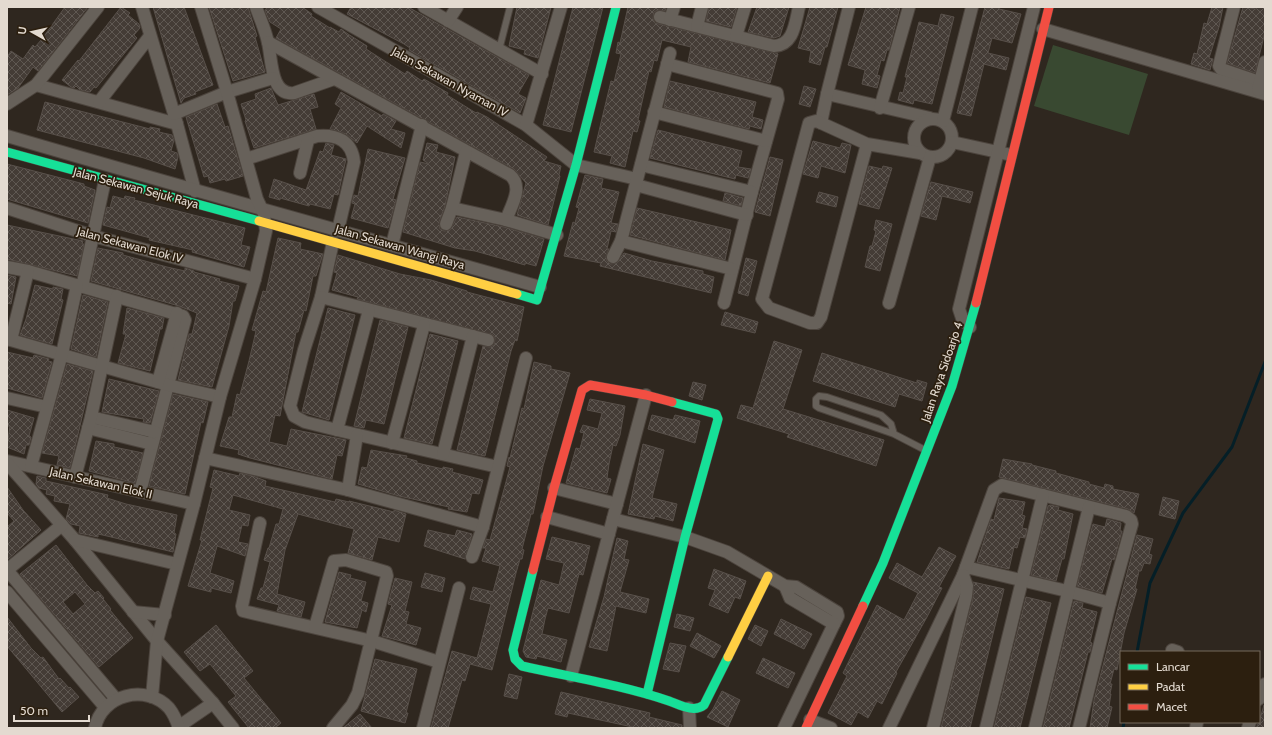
<svg xmlns="http://www.w3.org/2000/svg" width="1272" height="735" viewBox="0 0 1272 735" font-family="Cabin,sans-serif">
<style>
.pitch{fill:#394931}
.lines{fill:none;stroke-linecap:round;stroke-linejoin:round}
.stream{stroke:#051f27;stroke-width:3}
.building{fill:url(#building-cross-hatch);stroke:#58504a;fill-rule:evenodd}
.lane-casing{stroke:#4c443d;stroke-width:8}
.street-casing{stroke:#4c443d;stroke-width:14}
.fast-casing{stroke:#4c443d;stroke-width:10}
.slow-casing{stroke:#4c443d;stroke-width:10}
.jam-casing{stroke:#4c443d;stroke-width:10}
.lane{stroke:#67615a;stroke-width:6}
.street{stroke:#67615a;stroke-width:12}
.fast{stroke:#16e098;stroke-width:9}
.slow{stroke:#ffcf43;stroke-width:9}
.jam{stroke:#f24e42;stroke-width:9}
.labels{text-anchor:middle;stroke-width:3.5;stroke-linejoin:round;paint-order:stroke}
.street-label{font-size:12px;fill:#e3dad0;stroke:#2c1f0f}
</style>
<defs>
<pattern id="building-cross-hatch" width="8" height="8" patternUnits="userSpaceOnUse"><rect width="8" height="8" fill="#443c36"/><path d="M0 0l8 8M0 8l8-8" fill="none" stroke="#5f5852"/></pattern>
</defs>
<rect width="100%" height="100%" fill="#2f271f"/>
<path class="pitch" d="M1053,45L1148,74L1129,135L1034,106Z"/>
<g class="lines">
<g class="stream">
<path d="M1137,652L1150,583L1183,513L1232,447L1265,362"/>
<path d="M1123,728L1124,722"/>
</g>
</g>
<g class="building">
<path d="M65,7H88L38,71L33,67L18,88L7,95V57L11,51L23,59L33,45L35,47L42,39Z"/>
<path d="M121,7L130,13L128,15L139,24L140,28L134,35L137,38L96,88L94,87L90,92L80,90L76,86L74,88L71,87L62,80L78,60L79,61Z"/>
<path d="M153,7H184L213,85L195,92L196,94L184,98L181,103Z"/>
<path d="M209,7H248L257,36L255,37L265,72L233,81Z"/>
<path d="M267,7H302L312,14L311,16L330,28V27L339,32L341,29L348,34L367,46L366,49L405,74L407,71L422,81L424,79L448,93L447,95L476,113L477,112L487,117L547,157L544,161L561,166L559,175L560,176L548,225L517,215L526,183L514,169L276,38L281,29L270,22L265,11Z"/>
<path d="M351,7H408L529,75L518,94L526,98L520,113L409,50L410,48L404,44L347,14Z"/>
<path d="M517,7H551L538,58L524,54L525,50L509,46Z"/>
<path d="M573,7H603L571,132L543,125Z"/>
<path d="M628,7H666L665,11L658,10L654,12L653,19L655,23L776,53L778,54L770,83L688,62L691,47L662,40L657,61L654,60L651,72L649,71L638,120L640,121L637,132L633,131L625,167L610,163L612,156L594,152L611,81L614,82L621,54L616,53L618,42L620,43Z"/>
<path d="M709,7H737L731,27L706,21Z"/>
<path d="M757,7H789L780,36L774,38L748,32Z"/>
<path d="M810,7H838L827,47H825L820,65L809,62L811,51L798,48Z"/>
<path d="M866,7H900L889,50H887L884,61L881,60L877,75L880,76L877,88L862,84L865,70L848,65Z"/>
<path d="M985,7H999V9L1021,14L1012,43L992,38L988,53L1009,58L1006,70L984,64L971,116L957,113Z"/>
<path d="M1212,7H1223L1219,27L1209,58L1213,59L1210,70L1191,64L1194,53L1197,54L1204,23L1207,24Z"/>
<path d="M1243,7L1256,9L1257,7H1265V32L1255,73L1227,63Z"/>
<path d="M941,14L954,17L932,104L914,100L913,104L898,100L900,92L903,93L907,77H905L919,22L938,26Z"/>
<path d="M670,81L756,102L752,117L763,120L761,129L750,126L749,129L664,107Z"/>
<path d="M804,86L816,89L810,107L799,104Z"/>
<path d="M271,88L278,105L314,94L318,107L310,109L316,129L254,148L245,121L246,120L241,104L256,99L255,94Z"/>
<path d="M341,92L382,116L383,114L396,121L391,129L405,133L401,148L367,126L357,143L346,134L330,129L341,108L335,104Z"/>
<path d="M45,102L150,129V127L160,129L159,132L172,135L174,140L171,151L177,153L178,157L175,169L144,158L37,130Z"/>
<path d="M217,104L225,127L228,126L243,176L226,181L225,179L210,183L208,176L204,177L186,117Z"/>
<path d="M658,130L742,151L738,167L751,169L748,178L736,175L735,179L650,158Z"/>
<path d="M813,141L840,148L842,143L851,145L845,173L821,166L818,178L803,174Z"/>
<path d="M326,143L334,145L331,155L346,159L338,195L334,194L330,209L310,204L309,206L280,198V200L269,197L274,179L306,190L320,151L323,152Z"/>
<path d="M427,143L438,145L436,152L455,157L445,206L439,222L440,229L444,231L450,230L457,217L504,227L544,239L536,266L525,263V265L475,251L455,248L403,232L420,162L429,164L423,160Z"/>
<path d="M368,149L405,158L393,199L396,200L388,228L351,218L355,204L352,203L354,195L358,196Z"/>
<path d="M770,157L783,160L770,216L755,212Z"/>
<path d="M7,164L84,184V186L95,190L88,223L7,199Z"/>
<path d="M869,166L882,169L883,166L892,168L879,209L859,204Z"/>
<path d="M585,175L603,179L601,188L619,192L611,223L618,224L616,232L611,231L607,249H609L606,257L607,261L610,264L617,263L624,253L652,261L703,271V274L714,277L711,293L600,266L601,263L564,256L573,222L575,223L579,208L576,207Z"/>
<path d="M931,182L973,192L970,203L942,196L936,220L921,216Z"/>
<path d="M819,192L838,197L836,207L816,202Z"/>
<path d="M725,193L743,198L741,206L723,201Z"/>
<path d="M113,196L124,199L125,196L135,198L134,200L245,228L241,245L250,247L244,267L192,252L193,250L149,240L150,238L103,225L107,207L110,208Z"/>
<path d="M637,208L731,230L725,260L630,235Z"/>
<path d="M876,220L892,224L880,271L865,267L870,246H872L876,231L874,230Z"/>
<path d="M7,225L83,241L82,244H84L77,276L7,259Z"/>
<path d="M278,238L301,243L300,249L323,254L316,276H313L306,311L304,310L298,332H296L280,416L275,415L269,442L287,446L291,429L346,440L342,456L337,455L332,479L250,458L238,454L239,450L220,446L229,417H232L237,394L240,395L249,361L256,331L252,330L263,291L266,292Z"/>
<path d="M98,248L123,253V255L167,267L185,271V268L194,271V272L220,279L219,281L239,286L235,301H233L229,326L212,387L178,380L189,334H192L197,313L179,306L91,281Z"/>
<path d="M338,255L400,274L431,280L467,291V292L524,307L517,341L515,340L511,351L485,456L457,450L483,346L490,347L494,345L495,338L493,335L357,299L358,297L332,290L337,273L334,272Z"/>
<path d="M746,258L757,261L748,296L738,293Z"/>
<path d="M7,275L16,277L11,304L7,303Z"/>
<path d="M35,285L53,289V287L63,289L61,299L63,300L52,344L20,335L26,319Z"/>
<path d="M83,295L108,302L96,357L71,349Z"/>
<path d="M127,308L164,318L162,329H160L150,371L118,363L126,334H123Z"/>
<path d="M328,308L355,315L329,420L302,412Z"/>
<path d="M725,312L758,322L755,333L721,325Z"/>
<path d="M380,320L408,327L384,424L366,420L364,428L354,426Z"/>
<path d="M430,334L458,341L432,444L404,438Z"/>
<path d="M774,341L802,350L783,409L884,440L876,466L787,437L789,434L737,418L741,405L753,408Z"/>
<path d="M7,352L33,358L34,355L49,359L48,361L52,362L42,398L7,388Z"/>
<path d="M822,353L917,383V380L927,383L922,401L899,394L895,407L813,381Z"/>
<path d="M534,362L551,366V369L570,373L543,466L533,514H531L522,549L524,550L522,559H520L516,573L492,670L470,664L465,681L462,680L448,728H431L452,651L477,658L479,651L491,604L470,599L473,587L493,592L500,566L482,561L486,548H483L486,539L490,540L503,493L510,467L507,466L509,457L510,458L522,408L524,409Z"/>
<path d="M67,364L93,371L70,468L57,465L59,456L42,453Z"/>
<path d="M109,379L159,391L150,423L143,422L144,419L102,412Z"/>
<path d="M693,382L706,385L702,400L689,396Z"/>
<path d="M173,394L208,402L203,423L201,422L185,494L149,486Z"/>
<path d="M590,399L625,406L620,435L616,446L613,445L609,464L607,478L611,479L607,493L566,483L576,448L580,449L584,433L580,432L583,425L598,429L602,413L587,410Z"/>
<path d="M7,410L34,418L29,436L31,437L29,445H26L24,454L7,447L10,426H7Z"/>
<path d="M652,415L673,420L675,415L700,421L695,443L648,429Z"/>
<path d="M96,441L114,444V447L143,453L135,483L89,471Z"/>
<path d="M643,444L664,450L652,498L677,504L673,521L655,516L654,519L628,514Z"/>
<path d="M371,450L407,456L406,458L417,461V463L443,469V467L453,469L452,472L483,480L479,494L472,493L467,512L448,509L449,507L399,496L358,484L362,467L367,468Z"/>
<path d="M1003,459L1032,464V465L1056,471V473L1089,482V484L1104,488L1105,484L1113,486V489L1139,494L1134,513L1128,509L999,477Z"/>
<path d="M214,470L239,476L240,473L253,476L266,481L265,486L335,502L336,499L349,502V501L394,512V510L406,514L399,542L378,537L372,560L348,553L354,529L298,514L285,550L277,594L305,602L301,617L277,611L279,605L257,599L261,588H263L270,562L264,560L268,548H269L276,524H279L283,509L233,495L229,510L250,515L248,526L242,525L238,542L248,544L245,556L217,546L210,573L234,581L231,593L211,588V592L188,586L202,540H200L213,488L210,487Z"/>
<path d="M37,476L46,478V481L108,495L107,498L126,504L177,515L174,533L176,534L173,552L107,536L98,534V537L79,533L80,526L71,524L66,519L70,504L54,501L55,496L46,494L47,490L39,488L36,484Z"/>
<path d="M7,487L23,510L41,530L7,560V527L14,521L7,513Z"/>
<path d="M1163,497L1179,501L1175,519L1159,515Z"/>
<path d="M999,498L1025,502L1022,515L1025,516L1022,528L1027,529L1025,538L1020,537L1017,548L1014,547L1009,569L977,562L991,519L994,520Z"/>
<path d="M1050,505L1059,507L1058,510L1073,514L1064,559H1062L1056,581L1031,575L1048,506Z"/>
<path d="M1107,519L1121,523L1120,531H1122L1114,560L1112,559L1102,593L1077,586L1093,524L1105,527Z"/>
<path d="M428,530L455,536L457,530L472,534L465,559L424,546Z"/>
<path d="M1137,535L1153,539L1149,554L1152,555L1150,564L1144,563L1141,571H1139L1135,589H1137L1124,633L1117,670L1114,669L1110,684H1112L1110,694H1111L1109,706L1112,707L1107,728H1090L1094,700Z"/>
<path d="M552,537L590,546L583,575L579,574L569,613L548,608L545,619L542,634L567,640L561,662L537,656L536,659L526,657L523,651L541,580L559,585L564,563L546,559Z"/>
<path d="M617,538L628,541L624,559L629,560L620,592L649,599L646,613L616,606L607,651L589,647L604,597Z"/>
<path d="M56,545L87,585L95,593L98,591L104,598L103,599L111,609L110,610L133,638L99,667L20,574ZM75,592L85,604L73,614L63,602Z"/>
<path d="M939,547L956,556L939,587L942,588L927,617L896,672L897,673L882,704L877,701L868,718L858,712L851,725L828,713L847,676L843,673L877,605L904,620L918,593L889,578L897,563L922,577Z"/>
<path d="M714,569L746,581L740,599L735,597L728,613L709,605L715,590L708,588Z"/>
<path d="M339,572L351,575L350,578L366,582L361,601L368,603L366,612L362,610L357,628L325,622Z"/>
<path d="M425,573L445,578L442,592L421,587Z"/>
<path d="M395,578L412,582L405,611L409,612L406,624L421,628L416,645L382,636L392,605L388,604Z"/>
<path d="M973,582L1004,589L970,728H941L973,598Z"/>
<path d="M1026,597L1051,603L1020,728H994Z"/>
<path d="M1074,601L1083,603L1082,608L1097,612L1090,642L1092,643L1090,652H1088L1069,728H1043Z"/>
<path d="M677,614L694,618L690,631L674,627Z"/>
<path d="M7,617L31,648L41,658L43,657L59,679L60,678L69,688L70,687L79,697L62,712L7,646Z"/>
<path d="M781,619L812,634L804,649L774,634Z"/>
<path d="M216,625L253,671L244,678L281,723L275,728H249L228,702L236,696L210,664L200,671L184,652Z"/>
<path d="M755,625L768,631L761,646L748,639Z"/>
<path d="M697,633L721,646L714,658L690,646Z"/>
<path d="M670,643L686,646L679,672L663,669Z"/>
<path d="M763,658L795,673L788,688L756,673Z"/>
<path d="M375,659L417,669L406,713H408L405,723L361,711Z"/>
<path d="M509,674L522,677L517,699L504,696Z"/>
<path d="M722,691L740,700L728,727L707,717L713,709Z"/>
<path d="M561,692L650,713L649,717L682,725V728H637L568,713L567,717L555,714Z"/>
<path d="M1264,705L1265,728H1256L1259,722Z"/>
<path d="M360,714L372,728H343Z"/>
</g>
<g class="lines">
<g class="lane-casing">
<g id="lane">
<path d="M499,50L510,7"/>
<path d="M894,434L891,424L881,415L827,397L819,396L816,399V406L819,408L894,434L925,450"/>
</g>
</g>
<g class="street-casing">
<g id="street">
<path d="M142,7L177,124L195,191"/>
<path d="M256,7C260,19 266,31 268,43C272,58 270,96 294,93L334,79"/>
<path d="M318,7L526,125L576,165L637,179"/>
<path d="M424,7L542,74"/>
<path d="M1234,7L1219,66L1221,69L1265,84"/>
<path d="M660,17L774,46C794,45 795,23 799,7"/>
<path d="M670,20L674,7"/>
<path d="M448,21L457,7"/>
<path d="M697,26L702,7"/>
<path d="M1043,29L1265,94"/>
<path d="M736,36L745,7"/>
<path d="M268,42L510,175C524,187 511,206 506,220"/>
<path d="M667,64L777,93L778,99L752,192"/>
<path d="M36,85L177,124"/>
<path d="M1258,90L1265,62"/>
<path d="M827,94L930,118"/>
<path d="M99,102L150,36"/>
<path d="M7,104L36,85L98,7"/>
<path d="M880,108L909,7"/>
<path d="M654,112L766,141"/>
<path d="M174,114L227,92L273,78"/>
<circle cx="933" cy="138" r="19"/>
<path d="M943,121L972,7"/>
<path d="M821,123L827,94L849,7"/>
<path d="M526,125L561,7"/>
<path d="M7,136C184,188 363,237 540,287"/>
<path d="M952,142L1007,154"/>
<path d="M867,144L821,317L817,323H810L769,308L762,299L809,123L816,121L821,123L867,144L920,153"/>
<path d="M246,159L317,136C337,134 352,141 354,162L338,230"/>
<path d="M641,165L752,192L724,303"/>
<path d="M300,173L308,140"/>
<path d="M636,185L747,215"/>
<path d="M7,208L93,236L255,279"/>
<path d="M452,208L506,220L557,235"/>
<path d="M446,224L452,208L466,152"/>
<path d="M621,241L732,269"/>
<path d="M333,242L321,297L304,350L290,406L294,416L305,422L337,430L498,467"/>
<path d="M392,245L422,125"/>
<path d="M613,257L621,241L670,53"/>
<path d="M7,267L28,271L183,316L185,320L140,492"/>
<path d="M82,287L105,180"/>
<path d="M321,297L488,340"/>
<path d="M889,303L930,157"/>
<path d="M970,327L962,318L959,309L1034,7"/>
<path d="M7,339L168,385L220,397"/>
<path d="M11,340L28,271"/>
<path d="M158,382L177,313"/>
<path d="M7,398L47,407"/>
<path d="M91,417L155,432"/>
<path d="M88,428L152,444"/>
<path d="M337,430L369,310"/>
<path d="M392,443L424,325"/>
<path d="M443,454L473,336"/>
<path d="M205,458L348,490L483,527"/>
<path d="M7,461L194,504"/>
<path d="M7,463L75,540L157,641L213,703L233,728"/>
<path d="M31,466L62,354L77,285"/>
<path d="M75,477L91,417L117,296"/>
<path d="M554,488L617,504"/>
<path d="M348,490L357,435"/>
<path d="M547,517L609,534"/>
<path d="M613,519L685,537L727,552L785,586L796,587L837,612L838,616L834,624L784,728"/>
<path d="M260,523L242,606L243,611L372,641L439,662"/>
<path d="M75,540L177,564"/>
<path d="M472,557L483,527L526,358"/>
<path d="M966,567L1067,591L1110,603"/>
<path d="M7,570L116,699"/>
<path d="M7,570L62,525"/>
<path d="M785,586L790,598L834,624"/>
<path d="M7,592L105,707"/>
<path d="M133,612L165,615"/>
<path d="M315,627L334,561L346,560L386,572L387,576L358,693L352,705L333,728"/>
<path d="M1172,650L1178,652"/>
<path d="M571,676L646,395"/>
<path d="M152,697L157,641L194,504L220,397L255,279L266,231L264,214L257,199L227,92L201,7"/>
<path d="M1259,699L1265,684"/>
<path d="M689,708L690,728"/>
<path d="M810,720L831,728"/>
<path d="M178,727L213,703"/>
<path d="M95,728C101,695 146,683 169,708C173,713 177,722 179,728"/>
<path d="M423,728L459,588"/>
<path d="M889,728L963,575L994,490L1002,485L1126,516L1131,520L1132,524L1110,603L1079,728"/>
<path d="M933,728L966,596L967,586L963,575"/>
<path d="M986,728L1043,495"/>
<path d="M1035,728L1089,507"/>
<path d="M1196,728L1197,722"/>
<path d="M1248,728L1250,722"/>
</g>
</g>
<g class="fast-casing">
<g id="fast">
<path d="M7,152L259,221"/>
<path d="M517,294L537,300L576,165L616,7"/>
<path d="M533,570L513,650L515,659L522,666C571,677 621,685 669,701C680,705 694,713 704,705L728,657"/>
<path d="M863,606L883,563L952,386L976,303"/>
<path d="M647,694L685,537L718,419L716,414L672,402"/>
</g>
</g>
<g class="slow-casing">
<g id="slow">
<path d="M259,221L517,294"/>
<path d="M728,657L768,576"/>
</g>
</g>
<g class="jam-casing">
<g id="jam">
<path d="M976,303L1049,7"/>
<path d="M533,570L554,488L582,390L590,385L646,395L672,402"/>
<path d="M806,728L863,606"/>
</g>
</g>
<use href="#lane" class="lane"/>
<use href="#street" class="street"/>
<use href="#fast" class="fast"/>
<use href="#slow" class="slow"/>
<use href="#jam" class="jam"/>
</g>
<g class="labels">
<g class="street-label">
<text transform="translate(450 82) rotate(29)" y="4">Jalan Sekawan Nyaman IV</text>
<text transform="translate(136 188) rotate(15)" y="4">Jalan Sekawan Sejuk Raya</text>
<text transform="translate(130 245) rotate(15)" y="4">Jalan Sekawan Elok IV</text>
<text transform="translate(400 247) rotate(16)" y="4">Jalan Sekawan Wangi Raya</text>
<text transform="translate(942 372) rotate(-71)" y="4">Jalan Raya Sidoarjo 4</text>
<text transform="translate(101 483) rotate(13)" y="4">Jalan Sekawan Elok II</text>
</g>
</g>
<rect width="1272" height="735" fill="none" stroke="#e3dad0" stroke-width="16"/>
<rect x="1120" y="651" width="140" height="72" fill="#2c1f0f" stroke="#756a5c"/>
<rect x="1128" y="664" width="20" height="6" fill="#16e098" stroke="#756a5c"/>
<text x="1156" y="671" font-size="12" fill="#e3dad0">Lancar</text>
<rect x="1128" y="684" width="20" height="6" fill="#ffcf43" stroke="#756a5c"/>
<text x="1156" y="691" font-size="12" fill="#e3dad0">Padat</text>
<rect x="1128" y="704" width="20" height="6" fill="#f24e42" stroke="#756a5c"/>
<text x="1156" y="711" font-size="12" fill="#e3dad0">Macet</text>
<g transform="translate(32 32) rotate(278)" stroke="#2c1f0f" stroke-width="3" paint-order="stroke">
<path d="M0-3L7 15L0 10L-7 15Z" fill="#e3dad0"/>
<text y="-6" font-size="11" font-weight="bold" text-anchor="middle" fill="#e3dad0">U</text>
</g>
<path d="M14 715v6h75v-6" fill="none" stroke="#e3dad0" stroke-width="2"/>
<text x="20" y="715" font-size="12" fill="#e3dad0" stroke="#2c1f0f" stroke-width="3" paint-order="stroke">50 m</text>
</svg>
